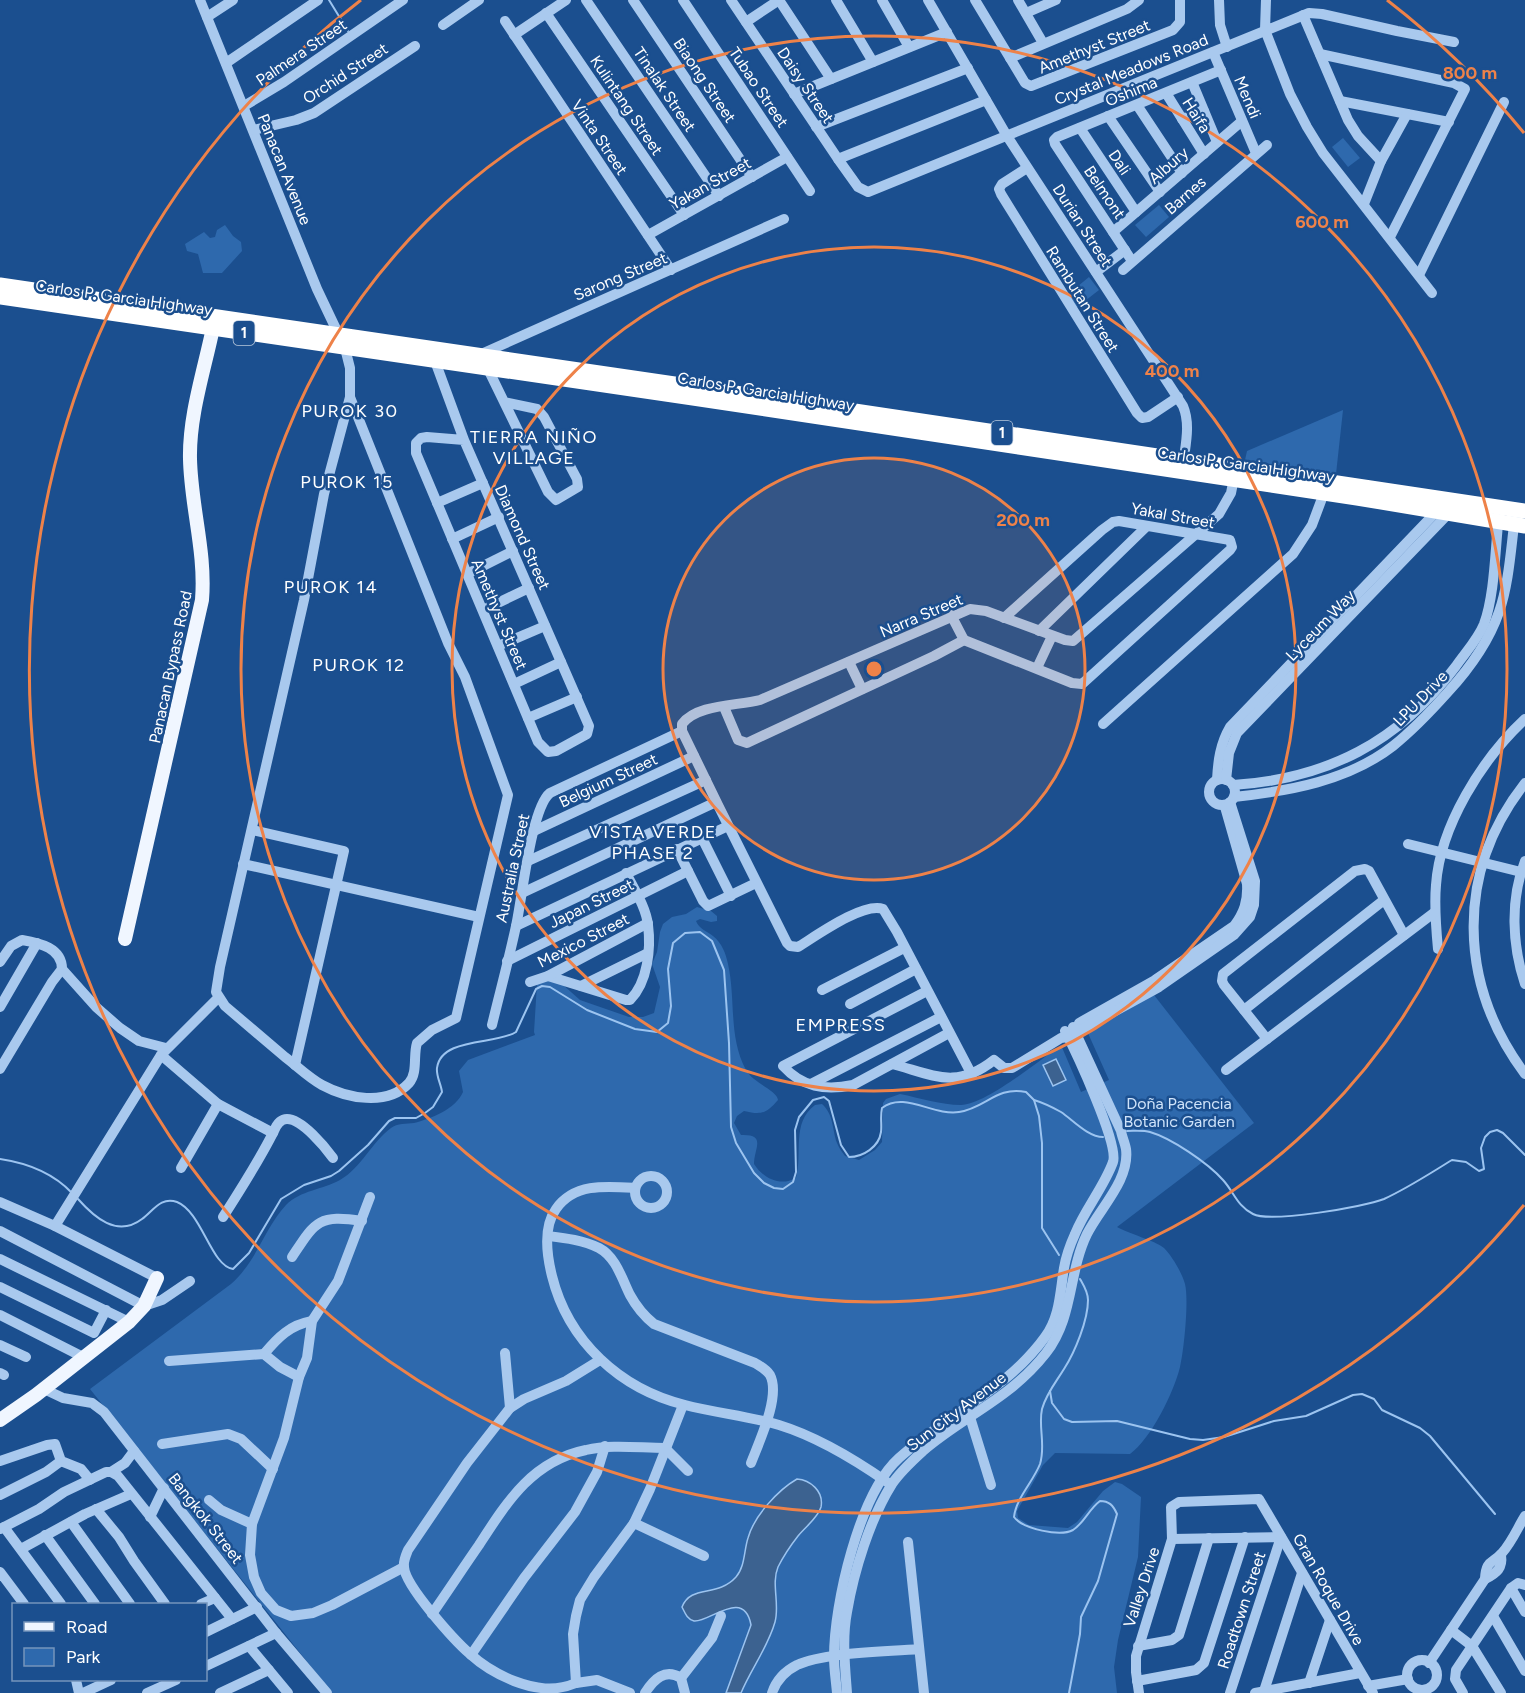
<svg xmlns="http://www.w3.org/2000/svg" width="1525" height="1693" viewBox="0 0 1525 1693" font-family="Figtree,sans-serif">
<style>
.green{fill:#2e69ad}
.water{fill:#3c6290;stroke:#9cc4f0;stroke-width:1.5}
.lines{fill:none;stroke-linecap:round;stroke-linejoin:round}
.stream{stroke:#9cc4f0;stroke-width:2}
.minor{stroke:#a9c9ee;stroke-width:10}
.major{stroke:#f0f6ff;stroke-width:14}
.highway{stroke:#fff;stroke-width:15}
.ring{fill:none;stroke:#ee8249;stroke-width:3}
.labels{text-anchor:middle;stroke-width:5;stroke-linejoin:round;paint-order:stroke}
.shield{fill:#1b4f8f;stroke:#bbcadd;stroke-width:1.5}
.shield-label{font-size:15px;font-weight:bold;fill:#fff}
.street-label{font-size:16px;fill:#fff;stroke:#1b4f8f}
.park-label{font-size:16px;fill:#cfe3fa;stroke:#1b4f8f}
.neighbourhood-label{font-size:18px;letter-spacing:1.5px;fill:#fff;stroke:#1b4f8f}
.centre{fill:#ee8249;stroke:#1b4f8f;stroke-width:3}
.ring-label{font-size:18px;text-anchor:middle;font-weight:bold;fill:#ee8249;stroke:#1b4f8f;stroke-width:5;stroke-linejoin:round;paint-order:stroke}
</style>
<rect width="100%" height="100%" fill="#1b4f8f"/>
<g class="green">
<path d="M1343,138L1360,158L1348,167L1332,147Z"/>
<path d="M1159,205L1169,217L1146,237L1135,225Z"/>
<path d="M225,225L233,236L241,242L242,251L222,273H203L198,254L187,251L185,244L204,232L210,238L215,237L217,230Z"/>
<path d="M1089,277L1099,290L1076,308L1066,296Z"/>
<path d="M1343,410L1336,474L1245,460L1247,451Z"/>
<path d="M697,907L711,911L717,916V921L711,922L700,919L696,921C699,929 707,931 713,936C722,943 726,954 728,964C736,999 728,1037 746,1070C753,1083 777,1090 778,1100C766,1114 761,1115 744,1111L737,1116L734,1123L741,1135C767,1134 754,1148 754,1164C763,1178 780,1187 796,1178C803,1153 791,1123 815,1105L822,1104C834,1115 832,1129 837,1143C839,1148 842,1152 845,1156L859,1160L875,1150L882,1142L883,1103L886,1099L900,1094C920,1098 941,1105 961,1105C985,1105 1040,1060 1061,1045L1081,1092L1109,1080L1087,1031L1154,995L1254,1123L1117,1227C1129,1234 1154,1240 1164,1248C1172,1256 1182,1273 1185,1284C1189,1300 1184,1350 1180,1367C1174,1392 1151,1439 1130,1454L1055,1453L1043,1465L1017,1511L1018,1518L1029,1525L1068,1528L1077,1522L1103,1491L1115,1482L1122,1484L1141,1497L1138,1557L1118,1640L1114,1667L1117,1693H332L90,1389L231,1284C257,1261 264,1229 286,1205C301,1190 322,1190 340,1180C361,1168 372,1142 391,1128C397,1123 407,1124 414,1123C430,1119 456,1109 463,1092L459,1071L468,1060L535,1035L534,1032L537,984L549,979L562,984L580,1000L629,1017H643L654,1013L660,987L652,964L657,952L660,932L663,924L672,917L686,914Z"/>
</g>
<g class="water">
<path d="M1056,1059L1066,1080L1053,1086L1043,1065Z"/>
<path d="M797,1479C810,1480 824,1491 821,1507C818,1518 805,1527 798,1536C791,1545 783,1557 778,1567C771,1584 780,1604 775,1622C768,1647 751,1669 741,1693H726L751,1625C744,1587 709,1623 694,1621C687,1619 685,1613 682,1607C691,1584 717,1598 736,1577C745,1567 744,1550 748,1538C754,1516 778,1490 797,1479Z"/>
</g>
<g class="lines">
<g class="stream">
<path d="M329,0L348,31"/>
<path d="M1034,1100C1044,1103 1052,1107 1061,1112C1073,1120 1088,1137 1103,1137"/>
<path d="M1127,1131C1135,1131 1143,1130 1150,1132C1171,1138 1208,1163 1223,1180C1234,1192 1237,1206 1253,1214C1270,1223 1364,1207 1384,1199C1408,1188 1429,1174 1452,1160L1466,1162L1479,1171L1484,1169L1481,1148L1485,1137L1490,1132L1497,1130L1503,1133L1525,1155"/>
<path d="M0,1159C27,1163 53,1173 72,1193"/>
<path d="M78,1199C94,1217 117,1238 142,1219C153,1211 161,1196 177,1202C202,1212 211,1266 233,1269L249,1253L281,1199L304,1185L331,1176L339,1171L368,1145L389,1121L395,1118H416L425,1113L433,1107L442,1092C441,1084 436,1076 437,1068C441,1037 496,1045 516,1032L536,989L542,986L550,987L587,1010L635,1029L657,1032L668,1023L671,1006L668,969L673,943L685,933L700,932L712,941L724,970L729,1043L731,1127L736,1143L754,1173L764,1183L774,1188L783,1189L793,1182L796,1172L795,1130L799,1117L813,1100L824,1097L829,1101L841,1145L849,1157C863,1157 879,1147 881,1132C882,1124 880,1117 882,1108C904,1091 933,1116 959,1112C986,1108 996,1086 1026,1092L1034,1100L1039,1116L1042,1143V1228L1059,1255"/>
<path d="M1050,1391L1052,1403L1064,1419L1072,1422L1117,1421L1190,1439L1203,1440L1224,1437L1274,1421L1306,1416L1353,1395L1362,1394L1374,1399L1382,1410L1420,1428L1430,1436L1495,1514"/>
<path d="M1069,1693L1080,1634L1081,1617L1098,1581L1117,1514C1113,1505 1109,1501 1100,1501C1089,1509 1084,1523 1073,1530C1060,1537 1023,1529 1014,1517C1016,1498 1033,1482 1040,1464C1046,1445 1038,1427 1042,1409C1046,1394 1056,1382 1064,1369C1075,1352 1088,1320 1088,1300C1088,1292 1084,1286 1080,1279"/>
</g>
<g class="minor">
<path d="M200,0L317,289L345,348L350,368V397L324,494L304,600L220,967L216,992L225,1006C245,1023 265,1040 285,1057C297,1066 309,1078 322,1085C346,1098 387,1107 409,1083C418,1073 413,1055 417,1043L432,1030L456,1018L508,795L465,677L448,643L350,397"/>
<path d="M586,0L719,196"/>
<path d="M633,0L752,177"/>
<path d="M683,0L810,191"/>
<path d="M731,0L838,159L858,187L868,192L1309,13L1322,14L1397,31L1454,42"/>
<path d="M779,0L831,79"/>
<path d="M836,0L873,62"/>
<path d="M882,0L909,47"/>
<path d="M928,0L1007,136L1183,406C1191,425 1185,446 1183,466"/>
<path d="M975,0L1025,83L1031,86L1173,30L1180,22V0"/>
<path d="M1018,0L1043,43"/>
<path d="M1219,0L1220,25L1227,47"/>
<path d="M1266,0L1265,30L1290,94L1307,127L1323,153L1432,293"/>
<path d="M546,13L684,215"/>
<path d="M1026,13L1056,0"/>
<path d="M1303,15L1348,120L1358,136L1381,161"/>
<path d="M207,17L233,0"/>
<path d="M505,21L671,270"/>
<path d="M746,22L779,0"/>
<path d="M443,25L479,0"/>
<path d="M514,35L566,0"/>
<path d="M1213,52L1256,153"/>
<path d="M1320,54L1454,83L1465,89L1390,237"/>
<path d="M1010,58L1127,9L1139,0"/>
<path d="M226,63L318,0"/>
<path d="M1192,82L1217,142"/>
<path d="M1166,93L1204,154"/>
<path d="M794,94L947,32"/>
<path d="M1340,101L1449,122"/>
<path d="M1137,105L1182,173"/>
<path d="M244,106L284,82L403,0"/>
<path d="M1108,116L1160,192"/>
<path d="M1182,119L1204,111"/>
<path d="M816,127L968,68"/>
<path d="M1080,128L1136,212"/>
<path d="M254,130L296,120L314,113L415,46"/>
<path d="M838,159L986,100"/>
<path d="M1027,168L1002,184L999,189L1001,194L1137,413L1142,418L1148,417L1178,397"/>
<path d="M1364,204L1381,161L1407,114"/>
<path d="M1113,232L1242,121"/>
<path d="M648,235L787,157"/>
<path d="M1132,261L1055,144L1054,140L1057,137L1221,70"/>
<path d="M1123,270L1267,145"/>
<path d="M1096,272L1125,250"/>
<path d="M1419,275L1504,102"/>
<path d="M436,355L435,361L464,440L589,726L587,734L556,751L548,752L538,742L416,453V443L421,438L427,437L464,440"/>
<path d="M479,355L784,219"/>
<path d="M488,369L548,492L556,500L578,487L577,479L544,417L537,409L504,402"/>
<path d="M437,503L483,483"/>
<path d="M452,539L499,517"/>
<path d="M467,574L513,551"/>
<path d="M483,610L529,588"/>
<path d="M951,615L964,640"/>
<path d="M1039,631L1146,527"/>
<path d="M964,640L1072,683L1082,684L1230,550L1232,547L1230,540L1119,521L1113,522L1102,530L1004,618"/>
<path d="M498,646L545,626"/>
<path d="M849,662L862,689"/>
<path d="M1037,668L1052,636"/>
<path d="M514,684L561,662"/>
<path d="M724,707L738,740L747,743L934,656L964,640"/>
<path d="M528,718L577,697"/>
<path d="M1103,724L1293,554L1312,525L1324,493"/>
<circle cx="1222" cy="792" r="13"/>
<path d="M1217,780C1218,761 1220,744 1230,727L1437,511V507"/>
<path d="M1226,780L1229,753L1237,733L1449,513L1450,509"/>
<path d="M1525,783C1455,872 1458,984 1525,1074"/>
<path d="M1233,785C1327,779 1399,742 1456,666C1465,653 1478,639 1484,624C1495,594 1495,548 1499,515"/>
<path d="M1234,797C1289,791 1348,781 1393,746C1413,730 1431,711 1448,692C1469,669 1489,641 1499,612C1509,584 1511,547 1515,517"/>
<path d="M252,830L344,851L295,1065"/>
<path d="M534,831L694,756"/>
<path d="M702,838L731,896"/>
<path d="M1408,844L1521,872"/>
<path d="M677,849L703,901L708,906L756,883"/>
<path d="M528,861L706,780"/>
<path d="M1525,861C1510,900 1512,945 1525,984"/>
<path d="M243,864L479,917"/>
<path d="M522,893L716,802"/>
<path d="M516,926L728,826"/>
<path d="M1438,949C1436,928 1434,907 1436,885C1440,826 1482,759 1525,719"/>
<path d="M507,961L688,871"/>
<path d="M0,962L11,946L22,940C40,943 62,948 62,969L96,1007L120,1028L139,1041L166,1048"/>
<path d="M548,976L626,1000H630C648,982 651,948 648,925C646,907 634,889 626,873"/>
<path d="M530,982L548,976L648,923"/>
<path d="M581,986L648,953"/>
<path d="M822,990L904,948"/>
<path d="M927,991L783,1066C802,1087 825,1091 853,1085L949,1033"/>
<path d="M850,1004L916,969"/>
<path d="M0,1007L37,943"/>
<path d="M1244,1010L1384,900"/>
<path d="M1079,1023L1155,980L1234,926C1244,913 1248,901 1247,884L1225,807"/>
<path d="M492,1025C500,992 509,959 516,926C522,900 531,808 550,793L682,731"/>
<path d="M1267,1039L1224,985L1222,981L1223,974L1355,871L1365,869L1369,871L1404,935"/>
<path d="M161,1055L218,1104L273,1133"/>
<path d="M892,1064C934,1075 956,1090 994,1060L1004,1068H1012L1061,1038L1068,1037L1159,987L1234,935L1250,917L1254,905L1255,881L1230,802"/>
<path d="M0,1069L52,982L62,969"/>
<path d="M1226,1070L1435,912"/>
<path d="M972,1075L897,932L883,909C863,902 816,936 798,947L790,946L787,943L718,805L682,731V724C697,704 737,706 760,700L970,609L986,611L1065,640L1073,641L1219,514L1231,493L1235,473"/>
<path d="M811,1084L941,1017"/>
<path d="M181,1168L218,1104"/>
<circle cx="651" cy="1192" r="16"/>
<path d="M635,1188C606,1186 574,1183 556,1209C543,1227 547,1256 552,1276C568,1341 620,1389 685,1405C716,1413 748,1416 779,1425C818,1437 854,1459 887,1482"/>
<path d="M370,1197L338,1281L312,1321L307,1358L299,1377L284,1438L252,1524L250,1555L254,1577L261,1593L276,1610L291,1616L313,1613L332,1605L404,1567"/>
<path d="M0,1202L55,1226L157,1278"/>
<path d="M223,1217C241,1189 259,1161 274,1131C276,1126 280,1119 287,1119C302,1119 325,1147 333,1158"/>
<path d="M55,1226L161,1055L218,998"/>
<path d="M0,1231L144,1306L162,1300L190,1281"/>
<path d="M548,1236C565,1238 583,1240 599,1248C616,1257 622,1279 630,1295C636,1306 644,1316 654,1324L755,1363C760,1366 766,1369 770,1375C781,1396 759,1442 751,1463"/>
<path d="M292,1257C315,1222 318,1214 362,1221"/>
<path d="M0,1259L129,1322"/>
<path d="M0,1287L94,1333L106,1310"/>
<path d="M0,1315L85,1358"/>
<path d="M0,1345L26,1357"/>
<path d="M505,1353L510,1408"/>
<path d="M264,1354C278,1337 290,1325 312,1321"/>
<path d="M600,1360L566,1381L524,1399L510,1408L467,1463L408,1550C406,1555 403,1561 404,1567C405,1586 455,1641 470,1654C482,1665 499,1675 514,1681C535,1689 555,1692 576,1683L573,1634L576,1616L580,1600L594,1577L634,1523L650,1489L683,1405"/>
<path d="M169,1361L264,1354L280,1367L299,1377"/>
<path d="M0,1373L4,1375"/>
<path d="M44,1389L63,1398L92,1403L104,1412L276,1633L327,1693"/>
<path d="M969,1414L991,1485"/>
<path d="M162,1444L228,1434L241,1439L273,1469"/>
<path d="M0,1461L47,1445L55,1444L61,1461L81,1469L90,1480"/>
<path d="M111,1472L125,1463L134,1451"/>
<path d="M0,1495L46,1472L61,1461"/>
<path d="M209,1500L221,1510L252,1524"/>
<path d="M96,1509L119,1537L134,1561L165,1604"/>
<path d="M150,1517L164,1488"/>
<path d="M71,1522L130,1604"/>
<path d="M634,1523L704,1556"/>
<path d="M4,1527L61,1604"/>
<path d="M0,1529L39,1509L64,1492L106,1472H111L118,1476L232,1619"/>
<path d="M45,1535L95,1604"/>
<path d="M1172,1539L1281,1537L1230,1693"/>
<path d="M908,1542L924,1693"/>
<path d="M21,1549L85,1514L131,1494"/>
<path d="M0,1572L24,1604"/>
<path d="M1485,1579C1497,1573 1503,1568 1501,1555"/>
<path d="M1511,1588L1525,1612"/>
<path d="M201,1604L215,1598"/>
<path d="M432,1614C448,1591 463,1568 479,1545C507,1502 532,1461 586,1450C612,1444 639,1448 665,1448L688,1471"/>
<path d="M1493,1616L1525,1671"/>
<path d="M1451,1630L1472,1646L1501,1693"/>
<path d="M206,1632L257,1607"/>
<path d="M249,1646L288,1693"/>
<path d="M1138,1646L1172,1640L1179,1635L1209,1538"/>
<path d="M471,1655L524,1578L575,1512L597,1472L605,1446"/>
<circle cx="1422" cy="1675" r="15"/>
<path d="M1429,1663L1485,1579C1486,1559 1493,1564 1502,1553C1512,1542 1518,1527 1525,1516"/>
<path d="M206,1666L276,1633"/>
<path d="M681,1678L712,1638L721,1616"/>
<path d="M76,1680L79,1693"/>
<path d="M1137,1681L1196,1670L1204,1663L1245,1537"/>
<path d="M576,1683L597,1680L630,1693"/>
<path d="M1309,1683L1330,1620"/>
<path d="M1368,1686L1408,1679"/>
<path d="M1264,1691L1302,1573"/>
<path d="M83,1693L111,1680"/>
<path d="M147,1693L176,1680"/>
<path d="M220,1693L269,1670"/>
<path d="M645,1693C654,1679 665,1668 681,1678L685,1693"/>
<path d="M772,1693C776,1681 785,1671 797,1665C826,1652 886,1652 919,1649"/>
<path d="M837,1693C836,1681 834,1669 834,1657C834,1604 859,1494 899,1458C946,1415 1007,1390 1045,1337C1060,1317 1060,1292 1064,1268C1066,1256 1070,1245 1075,1234C1085,1209 1104,1187 1113,1162C1119,1144 1076,1052 1065,1031"/>
<path d="M847,1693C845,1666 842,1638 847,1612C854,1571 870,1519 892,1484C900,1472 912,1461 923,1451C965,1415 1010,1399 1046,1353C1074,1317 1068,1273 1087,1234C1100,1208 1130,1180 1126,1149C1125,1143 1122,1137 1121,1131L1073,1027"/>
<path d="M1139,1693L1136,1672V1656L1172,1539L1171,1507L1179,1502L1259,1499L1373,1693"/>
<path d="M1255,1693L1360,1673"/>
<path d="M1463,1693L1455,1679L1456,1670L1511,1588L1518,1583L1525,1585"/>
</g>
<g class="major">
<path d="M125,939L202,600C206,552 191,507 190,459C189,416 204,371 213,328"/>
<path d="M0,1420L36,1395L129,1322L144,1306L157,1278"/>
</g>
<g class="highway">
<path d="M0,285L695,387L1525,511"/>
<path d="M0,297L693,398L1357,498L1525,526"/>
</g>
</g>
<circle cx="874" cy="669" r="211" fill="#ee8249" fill-opacity=".12"/>
<g class="ring">
<circle cx="874" cy="669" r="211"/>
<circle cx="874" cy="669" r="422"/>
<circle cx="874" cy="669" r="633"/>
<path d="M1524 1205A843 843 0 1 1 361 0M1387 0A843 843 0 0 1 1524 133"/>
</g>
<g class="labels">
<g class="shield">
<rect x="233.5" y="321" width="21" height="24" rx="4.5"/>
<rect x="991.5" y="421" width="21" height="24" rx="4.5"/>
</g>
<g class="shield-label">
<text x="244" y="338">1</text>
<text x="1002" y="438">1</text>
</g>
<g class="street-label">
<text transform="translate(1094 46) rotate(-22)" y="6">Amethyst Street</text>
<text transform="translate(301 52) rotate(-34)" y="6">Palmera Street</text>
<text transform="translate(1131 69) rotate(-22)" y="6">Crystal Meadows Road</text>
<text transform="translate(345 73) rotate(-33)" y="6">Orchid Street</text>
<text transform="translate(705 80) rotate(56)" y="6">Biaong Street</text>
<text transform="translate(806 85) rotate(56)" y="6">Daisy Street</text>
<text transform="translate(759 87) rotate(56)" y="6">Tubao Street</text>
<text transform="translate(665 89) rotate(56)" y="6">Tinalak Street</text>
<text transform="translate(1131 91) rotate(-22)" y="6">Oshima</text>
<text transform="translate(1248 97) rotate(67)" y="6">Mendi</text>
<text transform="translate(627 105) rotate(56)" y="6">Kulintang Street</text>
<text transform="translate(1197 115) rotate(58)" y="6">Haifa</text>
<text transform="translate(600 137) rotate(56)" y="6">Vinta Street</text>
<text transform="translate(1120 162) rotate(56)" y="6">Dali</text>
<text transform="translate(1168 165) rotate(-41)" y="6">Albury</text>
<text transform="translate(285 169) rotate(68)" y="6">Panacan Avenue</text>
<text transform="translate(710 183) rotate(-29)" y="6">Yakan Street</text>
<text transform="translate(1105 192) rotate(56)" y="6">Belmont</text>
<text transform="translate(1185 195) rotate(-41)" y="6">Barnes</text>
<text transform="translate(1083 225) rotate(57)" y="6">Durian Street</text>
<text transform="translate(620 276) rotate(-23)" y="6">Sarong Street</text>
<text transform="translate(124 297) rotate(8)" y="6">Carlos P. Garcia Highway</text>
<text transform="translate(1083 299) rotate(58)" y="6">Rambutan Street</text>
<text transform="translate(766 391) rotate(9)" y="6">Carlos P. Garcia Highway</text>
<text transform="translate(1246 464) rotate(8)" y="6">Carlos P. Garcia Highway</text>
<text transform="translate(1173 515) rotate(10)" y="6">Yakal Street</text>
<text transform="translate(523 537) rotate(66)" y="6">Diamond Street</text>
<text transform="translate(500 614) rotate(67)" y="6">Amethyst Street</text>
<text transform="translate(921 615) rotate(-23)" y="6">Narra Street</text>
<text transform="translate(1320 625) rotate(-46)" y="6">Lyceum Way</text>
<text transform="translate(170 667) rotate(-78)" y="6">Panacan Bypass Road</text>
<text transform="translate(1420 698) rotate(-46)" y="6">LPU Drive</text>
<text transform="translate(608 780) rotate(-25)" y="6">Belgium Street</text>
<text transform="translate(512 868) rotate(-78)" y="6">Australia Street</text>
<text transform="translate(591 903) rotate(-26)" y="6">Japan Street</text>
<text transform="translate(583 940) rotate(-27)" y="6">Mexico Street</text>
<text transform="translate(956 1411) rotate(-37)" y="6">Sun City Avenue</text>
<text transform="translate(206 1518) rotate(52)" y="6">Bangkok Street</text>
<text transform="translate(1141 1587) rotate(-72)" y="6">Valley Drive</text>
<text transform="translate(1329 1589) rotate(60)" y="6">Gran Roque Drive</text>
<text transform="translate(1241 1610) rotate(-72)" y="6">Roadtown Street</text>
</g>
<g class="park-label">
<text x="1179" y="1109">Doña Pacencia<tspan x="1179" dy="18">Botanic Garden</tspan></text>
</g>
<g class="neighbourhood-label">
<text x="350" y="417">PUROK 30</text>
<text x="534" y="443">TIERRA NIÑO<tspan x="534" dy="21">VILLAGE</tspan></text>
<text x="347" y="488">PUROK 15</text>
<text x="331" y="593">PUROK 14</text>
<text x="359" y="671">PUROK 12</text>
<text x="653" y="838">VISTA VERDE<tspan x="653" dy="21">PHASE 2</tspan></text>
<text x="841" y="1031">EMPRESS</text>
</g>
</g>
<circle cx="874" cy="669" r="9" class="centre"/>
<g class="ring-label">
<text x="1470" y="79">800 m</text>
<text x="1322" y="228">600 m</text>
<text x="1172" y="377">400 m</text>
<text x="1023" y="526">200 m</text>
</g>
<rect x="12" y="1603" width="195" height="78" fill="#1b4f8f" stroke="#7695bc" stroke-width="1.5"/>
<rect x="24" y="1622" width="30" height="9" fill="#f0f6ff" stroke="#7695bc" stroke-width="1.5"/>
<text x="66" y="1633" font-size="18" fill="#ffffff">Road</text>
<rect x="24" y="1648" width="30" height="18" fill="#2e69ad" stroke="#7695bc" stroke-width="1.5"/>
<text x="66" y="1663" font-size="18" fill="#ffffff">Park</text>
</svg>
